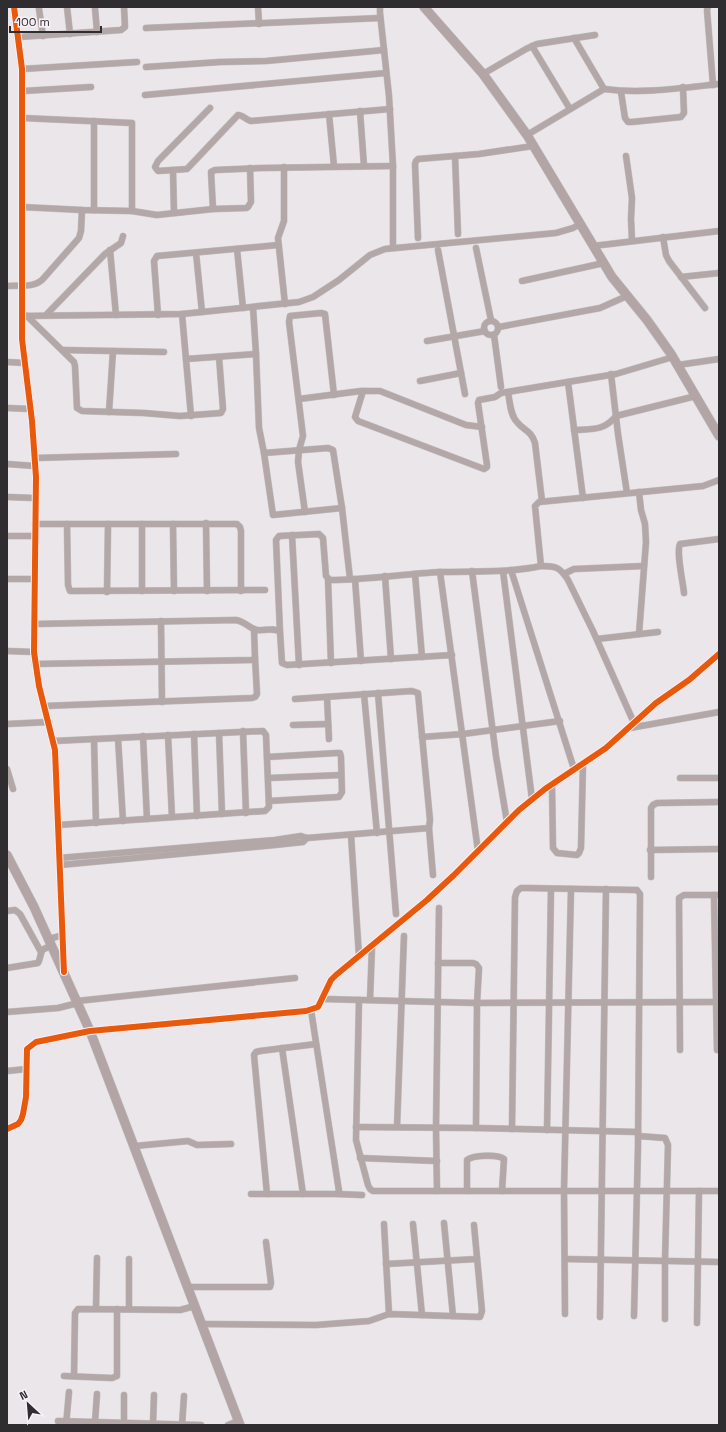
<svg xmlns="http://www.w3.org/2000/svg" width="726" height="1432" viewBox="0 0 726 1432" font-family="'Space Grotesk',sans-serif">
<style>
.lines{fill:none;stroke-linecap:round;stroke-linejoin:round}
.street-casing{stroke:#c4c2c4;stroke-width:7}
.secondary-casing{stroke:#c4c2c4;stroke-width:10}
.street{stroke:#b3a7a7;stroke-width:6}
.secondary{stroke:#b3a5a6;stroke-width:9}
.cycleway-casing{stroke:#f8f2f8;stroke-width:8}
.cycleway{stroke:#e8590c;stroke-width:6}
</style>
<rect width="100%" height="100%" fill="#eae6ea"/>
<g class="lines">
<g class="street-casing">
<g id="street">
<path d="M14,7L22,69V339L32,421L36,477L34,652L39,686L55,750L64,969"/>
<path d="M67,7L70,34"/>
<path d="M258,7L259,24"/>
<path d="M380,7V13L389,96L393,166V248"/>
<path d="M708,7L707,10L713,85"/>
<path d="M95,8L97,32"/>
<path d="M39,9L43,36"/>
<path d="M146,28L380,18"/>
<path d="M19,37L121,30L125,27L124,7"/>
<path d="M574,38L604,89"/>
<path d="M532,46L570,109"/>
<path d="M146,67L220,62L266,61L384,50"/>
<path d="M22,69L137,62"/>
<path d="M483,74L526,49L537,44L595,35"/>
<path d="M23,91L91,87"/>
<path d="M621,92L625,118L628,122H632L681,117L684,113L683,87"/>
<path d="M145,95L386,73"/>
<path d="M360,111L364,166"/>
<path d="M329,114L334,166"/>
<path d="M23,118L132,123V211"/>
<path d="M527,135L604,89C642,94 681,88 719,84"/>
<path d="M455,156L458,234"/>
<path d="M626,156L632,198L631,219L632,241"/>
<path d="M284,167V221L278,238L285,304"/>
<path d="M173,170L158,171L155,167L158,161L210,108"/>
<path d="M22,207L82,210L132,211L157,215L213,209L246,208L248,207L251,202L250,168"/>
<path d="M213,209L211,172L215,170L262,168L393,166"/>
<path d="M94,210V121"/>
<path d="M174,213L173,170L187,169L238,115C243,115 246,120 251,121L390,109"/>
<path d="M663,237L666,255L669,261L705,308"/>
<path d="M418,238L415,164L416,161L418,159L479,154L533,146"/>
<path d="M593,246L719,231"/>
<path d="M476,248L491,320"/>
<path d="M237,249L243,308"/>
<path d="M110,250L116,315"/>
<path d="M438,250L465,394"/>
<path d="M196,253L202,312"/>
<path d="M681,277L719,273"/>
<path d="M522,281L604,263"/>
<path d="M7,286C19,285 33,288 42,280L79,238L81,231L82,210"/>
<path d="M253,307L256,354L259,428L264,453L273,515L342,508"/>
<path d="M182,314L191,416"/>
<path d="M46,315L105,254L121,243L123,236"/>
<path d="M158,315L154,261L157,256L278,245"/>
<path d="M22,316L182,314L299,302L313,297L339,280L370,255L385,249L556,233L573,228L580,224"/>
<path d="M27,316L74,362L75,366L77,408L82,411L144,413L180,416L221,413L223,409L219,357"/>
<circle cx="491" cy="328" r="7"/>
<path d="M499,327L600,308L627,296"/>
<path d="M494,335L501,387"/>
<path d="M427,341L485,331"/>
<path d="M63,350L164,352"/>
<path d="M186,359L256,354"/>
<path d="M7,362L25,363"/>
<path d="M678,365L719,359"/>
<path d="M611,374L618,434L627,493"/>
<path d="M420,381L461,373"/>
<path d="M568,382L583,498"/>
<path d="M363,391L355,417L358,421L484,469L487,467V465L478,403L479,400L495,397L501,393L616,374L673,357"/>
<path d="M508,392C510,402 510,415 517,422C524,431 531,430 535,443L542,501"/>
<path d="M299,399L361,391H380L466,425L482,427"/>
<path d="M7,408L31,409"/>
<path d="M109,412L113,351"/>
<path d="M574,430C592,429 604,431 616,416L696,396"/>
<path d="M264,453L328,448L333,450L342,508L350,579"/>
<path d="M35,458L176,454"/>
<path d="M7,464L35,466"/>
<path d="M7,497L35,498"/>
<path d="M305,512L298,462L299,450L303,436L289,322L290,316L321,313L325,314L334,395"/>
<path d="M206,523L207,591"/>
<path d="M35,524H237L240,527L241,531V591"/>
<path d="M67,524L68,585L70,591L265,590"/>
<path d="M173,524L174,591"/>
<path d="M292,535L299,665"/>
<path d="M7,536H34"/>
<path d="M541,566C556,566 560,567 568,580L593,631L634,723"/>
<path d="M511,570L574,769"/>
<path d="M472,571L496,756L507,822"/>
<path d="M503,571L532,799"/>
<path d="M440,572L478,851"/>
<path d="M415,574L422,657"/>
<path d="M564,574L574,569L644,566"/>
<path d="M385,576L391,659"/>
<path d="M7,579H34"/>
<path d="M328,579L331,663"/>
<path d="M355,579L361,661"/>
<path d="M142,591V524"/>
<path d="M107,592L108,524"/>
<path d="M684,593C683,582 676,552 680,544L719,539"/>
<path d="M161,621L162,702"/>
<path d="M34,624L236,620C246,622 250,629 257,630C265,631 274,627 280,632L282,663L287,665L452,655"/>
<path d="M280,632L276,540L279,536L319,534L323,538L326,576L330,580C366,580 403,574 440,572C474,571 508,573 541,566L535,506L539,502L703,486L719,480"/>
<path d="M639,634L646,542L645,524L641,510L639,492"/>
<path d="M597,639L658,632"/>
<path d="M7,651L34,652"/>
<path d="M35,664L252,660L255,658L254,629"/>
<path d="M378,693L396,914"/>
<path d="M364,694L377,833"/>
<path d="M327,697L329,739"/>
<path d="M44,706L252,698L255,697L257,694L255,658"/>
<path d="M7,724L49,722"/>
<path d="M293,725L328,724"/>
<path d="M630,728L719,712"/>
<path d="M243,731L246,813"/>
<path d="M219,733L222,814"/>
<path d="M194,734L197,816"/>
<path d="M168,735L172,817"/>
<path d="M143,736L147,819"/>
<path d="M422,737L463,734L560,721"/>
<path d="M118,738L123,821"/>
<path d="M94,739L96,823"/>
<path d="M54,741L263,731L266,735L269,807L265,811L58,825"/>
<path d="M267,757L337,753H340L341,757L342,792L339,797L269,801"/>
<path d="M7,769L13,789"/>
<path d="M269,778L341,775"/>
<path d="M680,778H719"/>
<path d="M552,785L553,848L557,853L577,855L579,853L581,848L583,764"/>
<path d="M429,828L433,875"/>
<path d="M351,835L359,956"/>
<path d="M650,850L719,849"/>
<path d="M59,858L275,840L301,836L307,838L429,828L430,820L418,693L412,691L295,699"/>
<path d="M60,865L275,845L303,842L307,838"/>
<path d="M651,877V808L653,805L657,803L719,802"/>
<path d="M714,895L717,1050"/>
<path d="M7,911L15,910L20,914L41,952"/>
<path d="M49,939L63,935"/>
<path d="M438,963H473L476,964L479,968L477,1003L476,1128"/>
<path d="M7,968L38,963L39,961L42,950L52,945"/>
<path d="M323,999L477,1003L719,1002"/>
<path d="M359,1000L356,1140L368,1185L370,1189L373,1191H719"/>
<path d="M370,1000L372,947"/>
<path d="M77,1001L295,978"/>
<path d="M7,1012L58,1008L78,1003"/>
<path d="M282,1048L303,1194"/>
<path d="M680,1050L679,898L684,895H719"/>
<path d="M7,1071L27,1069"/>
<path d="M356,1127L476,1128L638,1132"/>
<path d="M397,1127L404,936"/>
<path d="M7,1129L18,1124L21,1120L23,1114L26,1097L27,1049L36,1042L90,1031L306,1011L318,1007L331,980L336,975L427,900L454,875L519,810L545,789L606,748L656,703L689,680L719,654"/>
<path d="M512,1129L515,897L517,891L521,888H526L637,890L640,894V899L638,1146L634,1316"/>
<path d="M547,1130L551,889"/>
<path d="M638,1136L665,1138L668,1145L665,1261V1319"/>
<path d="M135,1146L188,1141L197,1145L231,1144"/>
<path d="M360,1158L437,1161"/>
<path d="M437,1191L436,1128L439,908"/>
<path d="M467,1191V1160C473,1155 498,1154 504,1159L502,1191"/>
<path d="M251,1194H337L339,1191L311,1010"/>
<path d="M267,1194L254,1055L256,1052L260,1051L316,1044"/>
<path d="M337,1194L362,1195"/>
<path d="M444,1223L453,1316"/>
<path d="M384,1224L389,1314"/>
<path d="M413,1224L422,1315"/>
<path d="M565,1259L719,1262"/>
<path d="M386,1264L477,1259"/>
<path d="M188,1287H270L271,1283L266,1242"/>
<path d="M96,1308L97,1258"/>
<path d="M129,1309V1259"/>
<path d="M565,1314L564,1190L571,889"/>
<path d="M600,1317L606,889"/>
<path d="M697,1323L699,1191"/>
<path d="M202,1324L316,1325L369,1321L389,1314L480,1317L482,1311L474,1225"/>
<path d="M64,1376L112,1378L117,1376V1309"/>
<path d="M74,1376L75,1313L78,1309L180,1310L195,1306"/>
<path d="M58,1421L201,1425"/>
<path d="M95,1422L97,1394"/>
<path d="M124,1423V1395"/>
<path d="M153,1424L154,1395"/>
<path d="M66,1425L69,1392"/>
<path d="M182,1425L184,1396"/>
<path d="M228,1425L238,1421"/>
</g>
</g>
<g class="secondary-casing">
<g id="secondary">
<path d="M424,7L483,74L527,135L612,277L647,320L671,354L719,436"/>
<path d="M7,855L34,907L90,1031L240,1425"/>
</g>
</g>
<use href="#street" class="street"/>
<use href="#secondary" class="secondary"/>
<g class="cycleway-casing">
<g id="cycleway">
<path d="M14,7L22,69V339L32,421L36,477L34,652L39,686L55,750L64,972"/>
<path d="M7,1129L18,1124L21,1120L23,1114L26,1097L27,1049L36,1042L90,1031L306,1011L318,1007L331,980L336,975L427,900L454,875L519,810L545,789L606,748L656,703L689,680L719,654"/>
</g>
</g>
<use href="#cycleway" class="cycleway"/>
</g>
<rect width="726" height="1432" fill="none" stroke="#2f2d2f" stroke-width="16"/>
<g transform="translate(28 1404) rotate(334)" stroke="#f8f2f8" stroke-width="3" paint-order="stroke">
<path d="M0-3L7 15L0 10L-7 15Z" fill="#2f2d2f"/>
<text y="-6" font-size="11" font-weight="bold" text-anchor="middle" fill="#2f2d2f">N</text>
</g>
<path d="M10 26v6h91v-6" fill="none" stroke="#2f2d2f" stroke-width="2"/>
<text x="16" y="26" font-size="12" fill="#2f2d2f" stroke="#f8f2f8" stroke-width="3" paint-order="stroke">100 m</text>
</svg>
